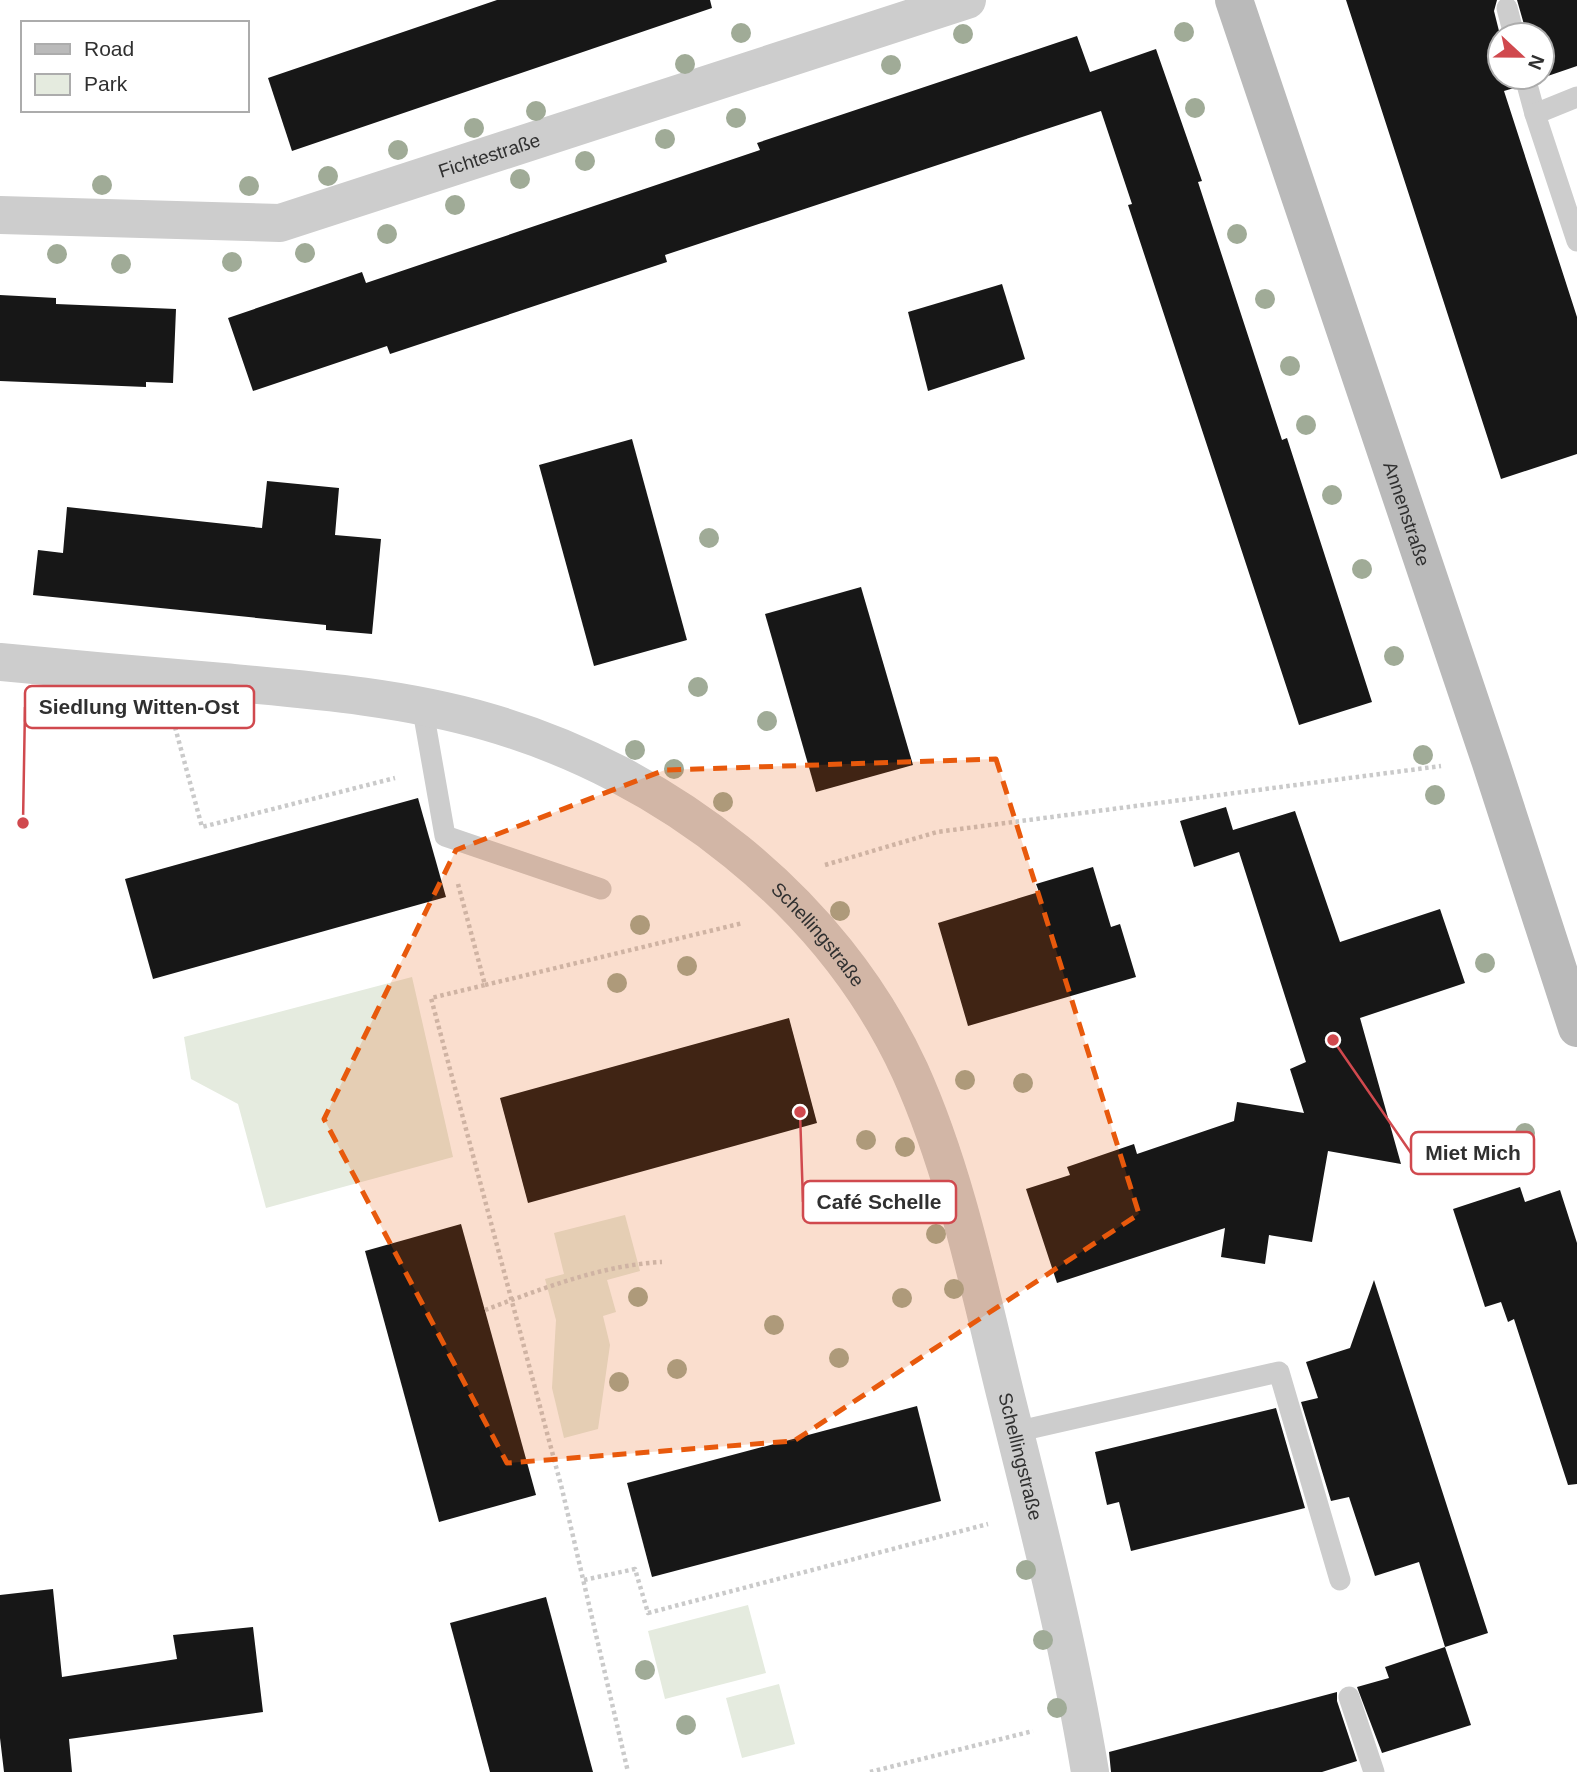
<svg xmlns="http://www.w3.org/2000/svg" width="1577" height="1772" viewBox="0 0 1577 1772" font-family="Arial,sans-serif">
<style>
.green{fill:#e5ebdf}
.building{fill:#171717}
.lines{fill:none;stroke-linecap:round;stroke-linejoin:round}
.path{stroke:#cacaca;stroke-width:4.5;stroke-dasharray:3.5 3.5;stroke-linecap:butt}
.lane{stroke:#cdcdcd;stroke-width:21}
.street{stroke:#cdcdcd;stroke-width:38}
.secondary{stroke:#bababa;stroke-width:38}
.tree{fill:#a0ab97}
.marked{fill:#e8590c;fill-opacity:0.2;stroke:#e8590c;stroke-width:5;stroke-dasharray:14 9;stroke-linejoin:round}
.labels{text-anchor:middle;stroke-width:7;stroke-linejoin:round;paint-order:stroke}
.street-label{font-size:19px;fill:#303030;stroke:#fff}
.leader{fill:none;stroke:#d0494e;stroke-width:2.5}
.callout-dot{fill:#d0494e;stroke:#fff;stroke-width:2.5}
.callout{fill:#fff;stroke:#d0494e;stroke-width:2.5}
.callout-label{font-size:21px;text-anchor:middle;font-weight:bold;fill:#303030}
</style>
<rect width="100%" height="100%" fill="#fff"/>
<g class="green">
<path d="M412,977L453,1157L266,1208L238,1104L191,1079L184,1037Z"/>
<path d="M625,1215L640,1271L607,1280L616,1312L603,1316L610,1345L598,1429L564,1438L552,1388L556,1320L545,1279L564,1274L554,1233Z"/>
<path d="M748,1605L766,1673L665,1699L648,1631Z"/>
<path d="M779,1684L795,1744L742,1758L726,1698Z"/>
</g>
<g class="building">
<path d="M497,0H710L712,8L292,151L268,78Z"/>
<path d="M1346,0H1497L1494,11L1500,35V77H1512L1514,88L1504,91L1577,317V454L1501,479Z"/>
<path d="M1517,0H1577V66L1539,79L1542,77V35H1527Z"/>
<path d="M1077,36L1090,72L1156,49L1202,181L1198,182L1282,440L1287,438L1372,702L1299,725L1128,205L1132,204L1101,111L665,255L667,262L390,354L387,346L253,391L228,318L362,272L366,283L760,150L757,143Z"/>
<path d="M1002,284L1025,359L928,391L908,312Z"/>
<path d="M0,295L56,298V304L176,309L173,383L146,382V387L0,381Z"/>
<path d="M632,439L687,640L594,666L539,465Z"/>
<path d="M267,481L339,488L335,535L381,539L372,634L326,630V625L33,595L38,550L63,553L67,507L262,528Z"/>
<path d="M861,587L913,765L816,792L765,614Z"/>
<path d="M418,798L446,897L153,979L125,879Z"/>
<path d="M1226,807L1233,830L1295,811L1340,942L1440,909L1465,983L1360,1018L1401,1164L1328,1151L1312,1242L1269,1235L1265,1264L1221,1257L1225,1228L1057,1283L1026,1189L1070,1175L1067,1167L1134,1144L1137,1154L1234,1121L1237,1102L1304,1113L1290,1069L1306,1062L1239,852L1194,867L1180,821Z"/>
<path d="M1093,867L1111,927L1120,924L1136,977L968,1026L938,923L1039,892L1036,884Z"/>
<path d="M789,1018L817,1123L528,1203L500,1098Z"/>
<path d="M1520,1187L1525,1202L1560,1190L1577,1243V1484L1568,1485L1514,1319L1508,1322L1501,1302L1485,1307L1453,1209Z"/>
<path d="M461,1224L536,1495L439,1522L365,1251Z"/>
<path d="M1374,1280L1488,1633L1445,1647L1419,1562L1375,1576L1349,1497L1331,1501L1301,1402L1318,1398L1306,1362L1350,1348Z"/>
<path d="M917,1406L941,1501L652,1577L627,1483Z"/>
<path d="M1276,1408L1305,1508L1131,1551L1119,1502L1107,1505L1095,1452Z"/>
<path d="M53,1589L62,1677L177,1659L173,1635L253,1627L263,1712L69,1739L72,1772H4L0,1738V1595Z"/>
<path d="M546,1597L593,1772H490L450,1623Z"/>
<path d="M1445,1647L1471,1725L1382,1753L1357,1687L1389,1678L1385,1667Z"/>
<path d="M1337,1692V1701L1357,1761L1322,1772H1111L1109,1752Z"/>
</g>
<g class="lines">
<g class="path">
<path d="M175,727L202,827L395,778"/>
<path d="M825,865L937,832L1441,766"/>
<path d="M458,884L485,985L431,998L562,1489L628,1772"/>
<path d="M485,985L743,923"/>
<path d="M485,1310C541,1289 602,1265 662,1262"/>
<path d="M584,1580L635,1569L648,1613L988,1524"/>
<path d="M870,1772L1033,1731"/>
</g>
<g class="lane">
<path d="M1507,8L1514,35"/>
<path d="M1525,77L1535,114"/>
<path d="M1577,97L1535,114L1577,241"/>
<path d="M422,705L445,836L601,889"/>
<path d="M1015,1432L1279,1372L1340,1580"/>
<path d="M1349,1697L1374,1772"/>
</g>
<g class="street">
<path id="s1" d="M0,215L280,223L967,0"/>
<path id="s2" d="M0,662C74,669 149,676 223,682C312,690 402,697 488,722C666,773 832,901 910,1071C956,1173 979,1288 1006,1397C1037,1521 1069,1645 1090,1772"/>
</g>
<path class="secondary" id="s3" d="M1234,0L1490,760L1577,1028"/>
</g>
<g class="tree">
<circle cx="1184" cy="32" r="10"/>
<circle cx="741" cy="33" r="10"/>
<circle cx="963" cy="34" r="10"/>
<circle cx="685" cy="64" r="10"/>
<circle cx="891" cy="65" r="10"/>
<circle cx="1195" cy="108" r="10"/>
<circle cx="536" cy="111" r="10"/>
<circle cx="736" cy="118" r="10"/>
<circle cx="474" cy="128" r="10"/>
<circle cx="665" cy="139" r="10"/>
<circle cx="398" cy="150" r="10"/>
<circle cx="585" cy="161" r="10"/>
<circle cx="328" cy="176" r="10"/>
<circle cx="520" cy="179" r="10"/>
<circle cx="102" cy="185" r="10"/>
<circle cx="249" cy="186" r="10"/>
<circle cx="455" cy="205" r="10"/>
<circle cx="387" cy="234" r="10"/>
<circle cx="1237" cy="234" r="10"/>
<circle cx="305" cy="253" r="10"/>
<circle cx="57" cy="254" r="10"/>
<circle cx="232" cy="262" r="10"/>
<circle cx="121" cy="264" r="10"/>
<circle cx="1265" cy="299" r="10"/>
<circle cx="1290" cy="366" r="10"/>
<circle cx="1306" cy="425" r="10"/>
<circle cx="1332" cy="495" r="10"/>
<circle cx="709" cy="538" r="10"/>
<circle cx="1362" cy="569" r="10"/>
<circle cx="1394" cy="656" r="10"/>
<circle cx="698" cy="687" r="10"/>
<circle cx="767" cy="721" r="10"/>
<circle cx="635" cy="750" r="10"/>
<circle cx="1423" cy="755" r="10"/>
<circle cx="674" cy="769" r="10"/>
<circle cx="1435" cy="795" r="10"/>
<circle cx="723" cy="802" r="10"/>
<circle cx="840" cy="911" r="10"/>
<circle cx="640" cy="925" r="10"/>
<circle cx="1485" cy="963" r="10"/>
<circle cx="687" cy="966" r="10"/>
<circle cx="617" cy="983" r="10"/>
<circle cx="965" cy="1080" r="10"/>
<circle cx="1023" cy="1083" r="10"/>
<circle cx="1525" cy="1133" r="10"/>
<circle cx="866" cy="1140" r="10"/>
<circle cx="905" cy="1147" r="10"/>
<circle cx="936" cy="1234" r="10"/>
<circle cx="954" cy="1289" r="10"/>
<circle cx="638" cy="1297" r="10"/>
<circle cx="902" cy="1298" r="10"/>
<circle cx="774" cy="1325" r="10"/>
<circle cx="839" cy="1358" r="10"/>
<circle cx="677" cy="1369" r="10"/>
<circle cx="619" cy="1382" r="10"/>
<circle cx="1026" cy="1570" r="10"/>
<circle cx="1043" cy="1640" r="10"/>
<circle cx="645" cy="1670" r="10"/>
<circle cx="1057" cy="1708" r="10"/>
<circle cx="686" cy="1725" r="10"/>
</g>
<path class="marked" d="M996,759L1139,1214L794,1441L507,1463L324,1119L456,850L665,770Z"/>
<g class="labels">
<g class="street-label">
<text dy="7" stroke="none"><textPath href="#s1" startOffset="500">Fichtestraße</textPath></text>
<text dy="7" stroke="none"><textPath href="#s3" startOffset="542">Annenstraße</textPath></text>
<text dy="7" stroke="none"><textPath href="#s2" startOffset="891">Schellingstraße</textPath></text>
<text dy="7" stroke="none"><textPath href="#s2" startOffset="1458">Schellingstraße</textPath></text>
</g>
</g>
<path class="leader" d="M23 823L25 707M1333 1040L1411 1153M800 1112L803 1202"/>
<g class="callout-dot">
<circle cx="23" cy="823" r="7"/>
<circle cx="1333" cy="1040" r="7"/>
<circle cx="800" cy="1112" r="7"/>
</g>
<g class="callout">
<rect x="25" y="686" width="229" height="42" rx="7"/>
<rect x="1411" y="1132" width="123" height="42" rx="7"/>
<rect x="803" y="1181" width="153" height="42" rx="7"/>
</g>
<g class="callout-label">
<text x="139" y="714">Siedlung Witten-Ost</text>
<text x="1473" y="1160">Miet Mich</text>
<text x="879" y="1209">Café Schelle</text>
</g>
<rect x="21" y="21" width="228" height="91" fill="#ffffff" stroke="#acacac" stroke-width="2"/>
<rect x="35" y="44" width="35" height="10" fill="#bababa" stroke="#acacac" stroke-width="2"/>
<text x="84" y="56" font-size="21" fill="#303030">Road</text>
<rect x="35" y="74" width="35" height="21" fill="#e5ebdf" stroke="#acacac" stroke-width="2"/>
<text x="84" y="91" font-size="21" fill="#303030">Park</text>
<g transform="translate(1521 56) rotate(112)"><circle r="33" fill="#ffffff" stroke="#acacac" stroke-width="2"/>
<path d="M0-5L12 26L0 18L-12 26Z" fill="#d0494e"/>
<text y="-10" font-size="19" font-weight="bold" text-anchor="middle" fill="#303030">N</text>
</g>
</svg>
